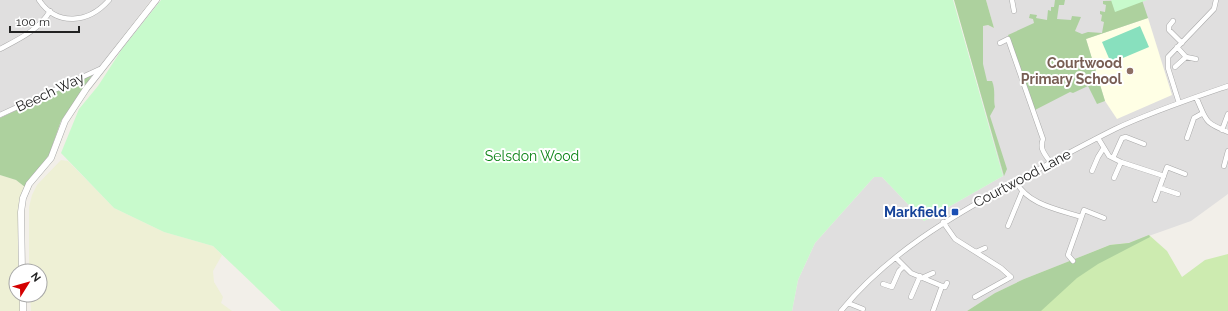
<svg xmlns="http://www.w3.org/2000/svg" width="1228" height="311" font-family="Raleway,sans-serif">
	<rect width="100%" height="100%" fill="#f2efe9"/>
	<!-- residential -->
	<path fill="#e0dfdf" d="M0,0h151l-52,67 -99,47z
		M986,0h242v194l-37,27 -62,22 -19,2 -86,34 -29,14 -28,18h-175l6,-31 17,-37 59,-66h8l42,44 79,-45 -41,-149 26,-2 6,3z"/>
	<!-- education -->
	<path fill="#ffffe5" d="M1148,18l24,77 -55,24 -12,-18 -19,-62z"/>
	<!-- farmland -->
	<path fill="#eef0d5" d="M61,160l7,1 46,47 50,24 49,14 9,9 -9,16 1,11 9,15 -2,6 11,8h-201l-1,-16h10v-24h-11v-64l3,-12 5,-10z
		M0,175l16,5 9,7 -6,84h-3v24h4v16h-20z"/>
	<!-- grass -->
	<path fill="#cdebb0" d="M1149,235l18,16 15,26 23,-17 23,-6v57h-204l51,-51 35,-15 19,-2z"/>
	<!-- forest -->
	<path fill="#add19e" d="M954,0h32l8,28 -6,-3 -5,1v38l4,17h5c4,10 1,17 3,26l-5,9 17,53 -3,7z
		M1055,0h10l-1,5h-5l-2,14 14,1 1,-4 9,1 -6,14 7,3 6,-2 14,1 2,-11 -3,-1 1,-6 -2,-1v-3l5,1 1,-7 -3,-1v-3l39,-1 6,18 -62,21 19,62 -8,3 -9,-18 -15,7 -3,-1 -35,18 -27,-75 26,-12 -1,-4 -4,-1 1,-4 7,1 -1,3 11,2 1,-10 3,1v-4h3z
		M93,74l-32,47 -12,34 -24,32 -9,-7 -16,-5v-57z
		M1149,235l1,2 -52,27 -21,14 -36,33h-74l28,-18 29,-14 86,-34 19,-2z"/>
	<!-- park -->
	<path fill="#c8facc" d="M161,0h792l50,176 -79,45 -42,-44h-8l-59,66 -17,37 -6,31h-511l-68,-65 -49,-14 -50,-24 -53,-55 18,-44 19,-23 24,-37z
		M1111,0h36l-32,12z"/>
	<!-- pitch -->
	<path fill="#88e0be" d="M1140,26l9,21 -38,16 -9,-21z"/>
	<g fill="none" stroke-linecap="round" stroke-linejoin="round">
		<defs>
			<path id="minor" d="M39,0c18,27 50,23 70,0
				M1012,0l2,11
				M1173,21l-4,5v4l13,13
				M1000,43l8,-4 35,100c-4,10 2,15 7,23
				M1177,47l9,10 10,2
				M0,49c19,-10 39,-19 50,-38
				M1175,67l11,-10
				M1196,97c11,24 7,25 32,35
				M1179,103l-11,-35v-11l46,-48 2,-9
				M0,115l100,-46
				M1222,130l6,-16
				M1098,138l11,18 12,6 43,14
				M1187,138l7,-20 9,-5
				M1113,158l9,-20 4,-1 18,7
				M1224,166l4,-15
				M1092,171l6,-14 5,-8
				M1114,178l7,-16
				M1016,182c13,23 41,27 65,35
				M1160,188l18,6
				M1155,200l12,-33 18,7
				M943,222l12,17 46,29 10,9 -36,20
				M1008,226l14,-34
				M976,252l9,-4
				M896,258l15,15 31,13 -9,25
				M1073,261l-5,-6 16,-45 20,8
				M924,277l9,-4
				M883,284l9,3 7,-16 4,-4
				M942,286l3,1 2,-4
				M911,297l9,-21
				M848,303l15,6
				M841,311c46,-57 111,-95 174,-129 33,-18 66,-36 100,-53 36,-17 75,-30 113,-43"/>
			<path id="tertiary" d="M22,271l-1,-59 2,-14 6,-14 22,-26 14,-37 21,-32 70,-89
				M23,295v16"/>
		</defs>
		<!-- minor casing -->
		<use href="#minor" stroke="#a9a9a9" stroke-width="5.5"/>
		<!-- tertiary casing -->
		<use href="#tertiary" stroke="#a9a9a9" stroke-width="7"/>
		<!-- minor -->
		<use href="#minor" stroke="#fff" stroke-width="4.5"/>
		<!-- tertiary -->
		<use href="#tertiary" stroke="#fff" stroke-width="6"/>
	</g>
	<!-- markers -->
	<circle fill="#8d6e63" stroke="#fff" stroke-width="1.5" cx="1130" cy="71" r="4"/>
	<rect fill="#1a4fb4" stroke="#fff" stroke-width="1.5" x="951" y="208" width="8" height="8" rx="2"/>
	<g text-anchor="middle" stroke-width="4" stroke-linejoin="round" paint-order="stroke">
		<!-- education labels -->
		<g font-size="14" font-weight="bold" fill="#785e54" stroke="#fff" text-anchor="end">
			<text x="1122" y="68">Courtwood<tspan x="1122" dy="16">Primary School</tspan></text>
		</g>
		<!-- street labels -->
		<g font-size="14" fill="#222" stroke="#fff">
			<text transform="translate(50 92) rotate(-25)" y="5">Beech Way</text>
			<text transform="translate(1022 178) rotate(-28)" y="5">Courtwood Lane</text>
		</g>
		<!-- park labels -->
		<g font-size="14" fill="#0c8416" stroke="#fff">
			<text x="532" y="161">Selsdon Wood</text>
		</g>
		<!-- transit labels -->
		<g font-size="14" font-weight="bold" fill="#164399" stroke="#fff" text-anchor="end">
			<text x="947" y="217">Markfield</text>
		</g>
	</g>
	<!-- north arrow -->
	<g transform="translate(28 283) rotate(53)"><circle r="19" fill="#ffffff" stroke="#a7a7a7"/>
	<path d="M0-3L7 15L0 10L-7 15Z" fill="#d40000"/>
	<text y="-6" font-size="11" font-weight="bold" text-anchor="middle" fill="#222222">N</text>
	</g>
	<!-- scale -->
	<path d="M10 26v6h69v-6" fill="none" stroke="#222222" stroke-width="2"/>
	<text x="16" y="26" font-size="12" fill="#222222" stroke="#ffffff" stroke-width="3" paint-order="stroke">100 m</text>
</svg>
